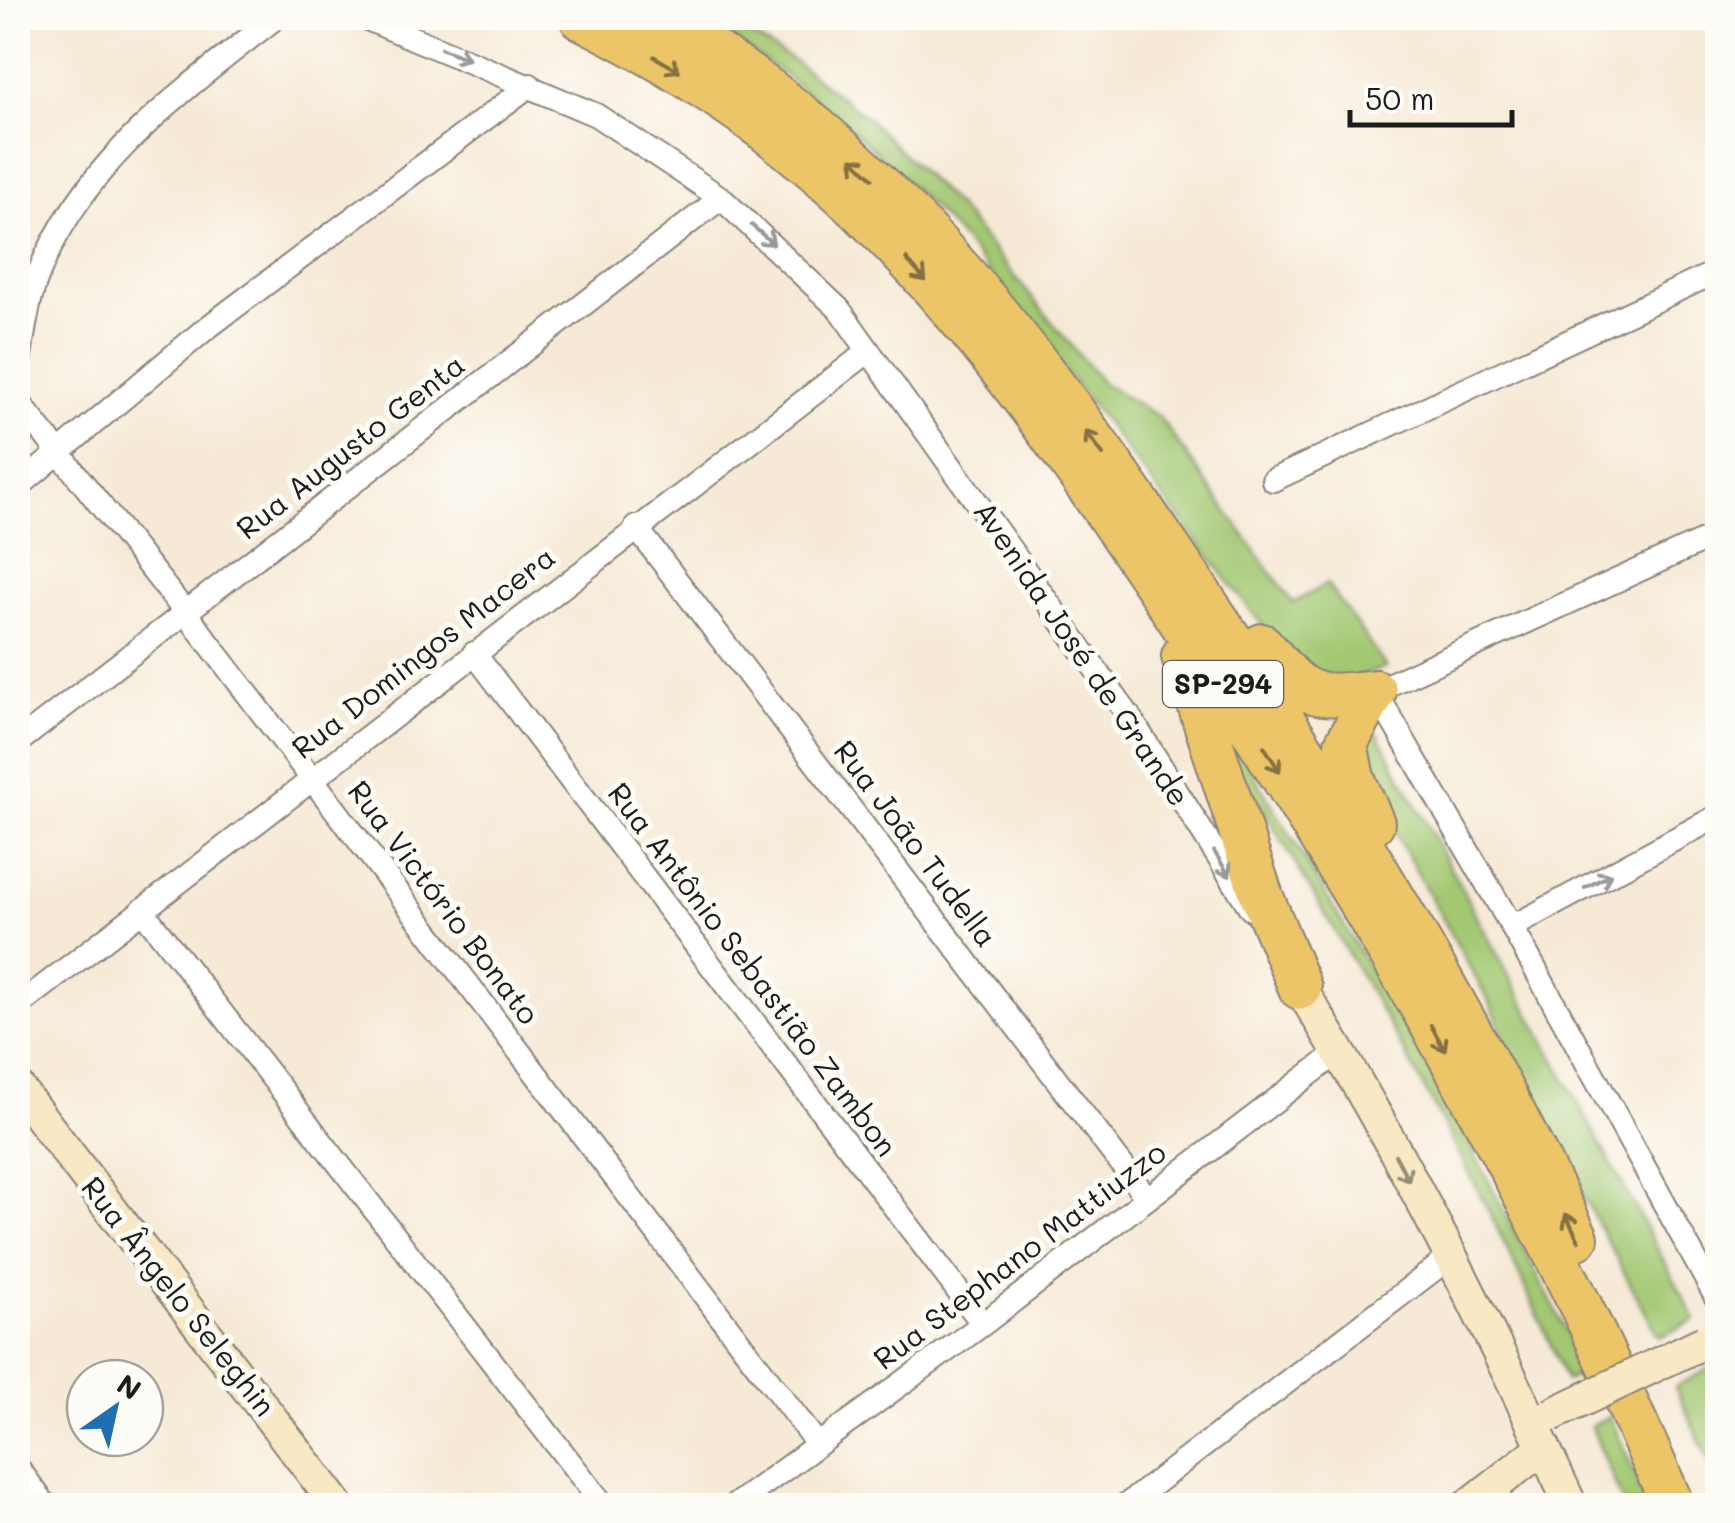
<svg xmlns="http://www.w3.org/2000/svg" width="1735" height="1523" font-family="Mali,sans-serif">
	<rect width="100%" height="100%" fill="#fdfcf7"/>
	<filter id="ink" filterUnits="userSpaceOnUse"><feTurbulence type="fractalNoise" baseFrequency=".01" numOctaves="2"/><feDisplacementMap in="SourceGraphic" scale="20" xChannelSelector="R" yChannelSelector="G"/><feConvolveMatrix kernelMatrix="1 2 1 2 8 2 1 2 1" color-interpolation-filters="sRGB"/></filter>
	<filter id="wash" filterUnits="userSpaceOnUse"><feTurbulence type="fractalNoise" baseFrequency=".0048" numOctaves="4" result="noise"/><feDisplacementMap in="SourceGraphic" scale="40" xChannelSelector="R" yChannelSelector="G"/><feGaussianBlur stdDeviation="2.25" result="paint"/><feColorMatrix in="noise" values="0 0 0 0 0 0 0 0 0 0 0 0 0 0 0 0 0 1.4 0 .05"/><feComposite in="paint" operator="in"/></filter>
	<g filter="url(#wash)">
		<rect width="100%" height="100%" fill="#f6e9d5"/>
		<!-- green -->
		<path fill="#a3c872" stroke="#607247" stroke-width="2.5" d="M737,27l57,34 73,57 91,90 144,175 57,34 134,186 34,-19 59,83 -48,18 -47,-23 -323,-416c-72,-79 -147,-151 -238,-208z
			M1220,717l219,368 148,286 -21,10c-82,-201 -196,-391 -307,-579l-23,-28z
			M1369,718l327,602 -37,17 -136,-252 -31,-78 -131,-235z
			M1717,1364v114l-42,-91z
			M1610,1416l38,89h-24l-33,-79z"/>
	</g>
	<g filter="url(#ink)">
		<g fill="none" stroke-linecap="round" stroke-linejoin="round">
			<defs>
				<path id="street" d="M365,18l231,97 125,83 118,111 292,410 120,190
					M18,367c5,-27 8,-58 17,-84 43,-118 146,-191 240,-265
					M18,401l168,212 632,832
					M1273,480l445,-209
					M18,487l185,-156 327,-246
					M636,527l511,671
					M1718,534l-343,157 137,236 206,374
					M474,653l509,671
					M18,742l703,-544
					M142,910l462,596
					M1512,927l206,-111
					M18,1006l851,-655
					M18,1468l28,38
					M734,1506l249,-182 357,-273
					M1125,1506l324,-248"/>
				<path id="secondary" d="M1300,988c103,164 190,342 271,518
					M18,1088l320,418
					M1468,1506l76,-59"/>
				<path id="highway" d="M581,18c101,50 196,113 278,192 123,119 223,266 319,408 189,280 361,577 495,888
					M657,18c238,128 401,364 548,583 138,204 265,415 372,637
					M1262,645c45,52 43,54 113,46
					M1183,656l79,241 38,91
					M1373,823l-20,-45 -7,-34 29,-53"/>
			</defs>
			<!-- street casing -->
			<use href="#street" stroke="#898278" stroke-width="26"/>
			<!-- secondary casing -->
			<use href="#secondary" stroke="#898278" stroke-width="36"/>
			<!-- highway casing -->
			<use href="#highway" stroke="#898278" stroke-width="46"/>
			<!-- street -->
			<use href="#street" stroke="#fff" stroke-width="22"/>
			<!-- secondary -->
			<use href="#secondary" stroke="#f8e8c3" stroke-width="32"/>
			<!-- highway -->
			<use href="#highway" stroke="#edc569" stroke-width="42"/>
			<defs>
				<path id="secondary-bridge" d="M1551,1415l153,-73"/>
			</defs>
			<!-- secondary-bridge casing -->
			<use href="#secondary-bridge" stroke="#898278" stroke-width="36" stroke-linecap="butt"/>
			<!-- secondary-bridge -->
			<use href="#secondary-bridge" stroke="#f8e8c3" stroke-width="32"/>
		</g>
		<!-- one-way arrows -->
		<defs><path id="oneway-shaft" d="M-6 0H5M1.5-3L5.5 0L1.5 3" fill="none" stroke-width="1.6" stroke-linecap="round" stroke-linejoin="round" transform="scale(2.5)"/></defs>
		<g stroke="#999">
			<use href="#oneway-shaft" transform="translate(455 54) rotate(22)"/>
			<use href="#oneway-shaft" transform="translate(763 235) rotate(41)"/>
			<use href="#oneway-shaft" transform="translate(1222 864) rotate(58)"/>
			<use href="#oneway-shaft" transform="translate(1598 881) rotate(-28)"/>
		</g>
		<g stroke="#847042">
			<use href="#oneway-shaft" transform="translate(667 64) rotate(30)"/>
			<use href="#oneway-shaft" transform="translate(862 168) rotate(-136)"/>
			<use href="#oneway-shaft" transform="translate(916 270) rotate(49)"/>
			<use href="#oneway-shaft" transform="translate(1094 443) rotate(-127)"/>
			<use href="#oneway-shaft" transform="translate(1272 759) rotate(58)"/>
			<use href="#oneway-shaft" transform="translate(1438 1038) rotate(61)"/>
			<use href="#oneway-shaft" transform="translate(1572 1227) rotate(-116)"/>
		</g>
		<use stroke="#958c78" href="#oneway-shaft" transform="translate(1402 1168) rotate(62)"/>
	</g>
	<g text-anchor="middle" stroke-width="10" stroke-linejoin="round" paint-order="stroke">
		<!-- shield labels -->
		<rect fill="#fdfcf7" stroke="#605f5e" stroke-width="2.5" x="1163" y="661" width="120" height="46" rx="8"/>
		<g font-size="28" font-weight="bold" fill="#1c1c1c">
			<text x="1223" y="694">SP-294</text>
		</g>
		<!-- street labels -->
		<g font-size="30" fill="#1c1c1c" stroke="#fdfcf7">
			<text transform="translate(351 447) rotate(-38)" y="10">Rua Augusto Genta</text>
			<text transform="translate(424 653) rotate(-38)" y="10">Rua Domingos Macera</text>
			<text transform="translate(1081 654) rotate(56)" y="10">Avenida José de Grande</text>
			<text transform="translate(915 844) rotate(53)" y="10">Rua João Tudella</text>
			<text transform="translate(443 903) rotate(53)" y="10">Rua Victório Bonato</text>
			<text transform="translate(752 970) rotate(53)" y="10">Rua Antônio Sebastião Zambon</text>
			<text transform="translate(1020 1256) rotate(-37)" y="10">Rua Stephano Mattiuzzo</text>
			<text transform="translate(178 1297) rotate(52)" y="10">Rua Ângelo Seleghin</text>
		</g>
	</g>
	<!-- margin -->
	<rect width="1735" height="1523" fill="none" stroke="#fdfcf7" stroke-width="60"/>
	<!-- north arrow -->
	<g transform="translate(115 1408) rotate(34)"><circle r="48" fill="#fdfcf7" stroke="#a3a29f" stroke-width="2.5"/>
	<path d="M0-8L18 38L0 25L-18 38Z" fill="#1f6fb2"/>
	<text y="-15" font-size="28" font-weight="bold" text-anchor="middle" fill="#1c1c1c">N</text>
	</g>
	<!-- scale -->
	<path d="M1350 110v15h162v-15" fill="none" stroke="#1c1c1c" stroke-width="5"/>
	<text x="1365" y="110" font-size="30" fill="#1c1c1c" stroke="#fdfcf7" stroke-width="8" paint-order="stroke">50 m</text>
</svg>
